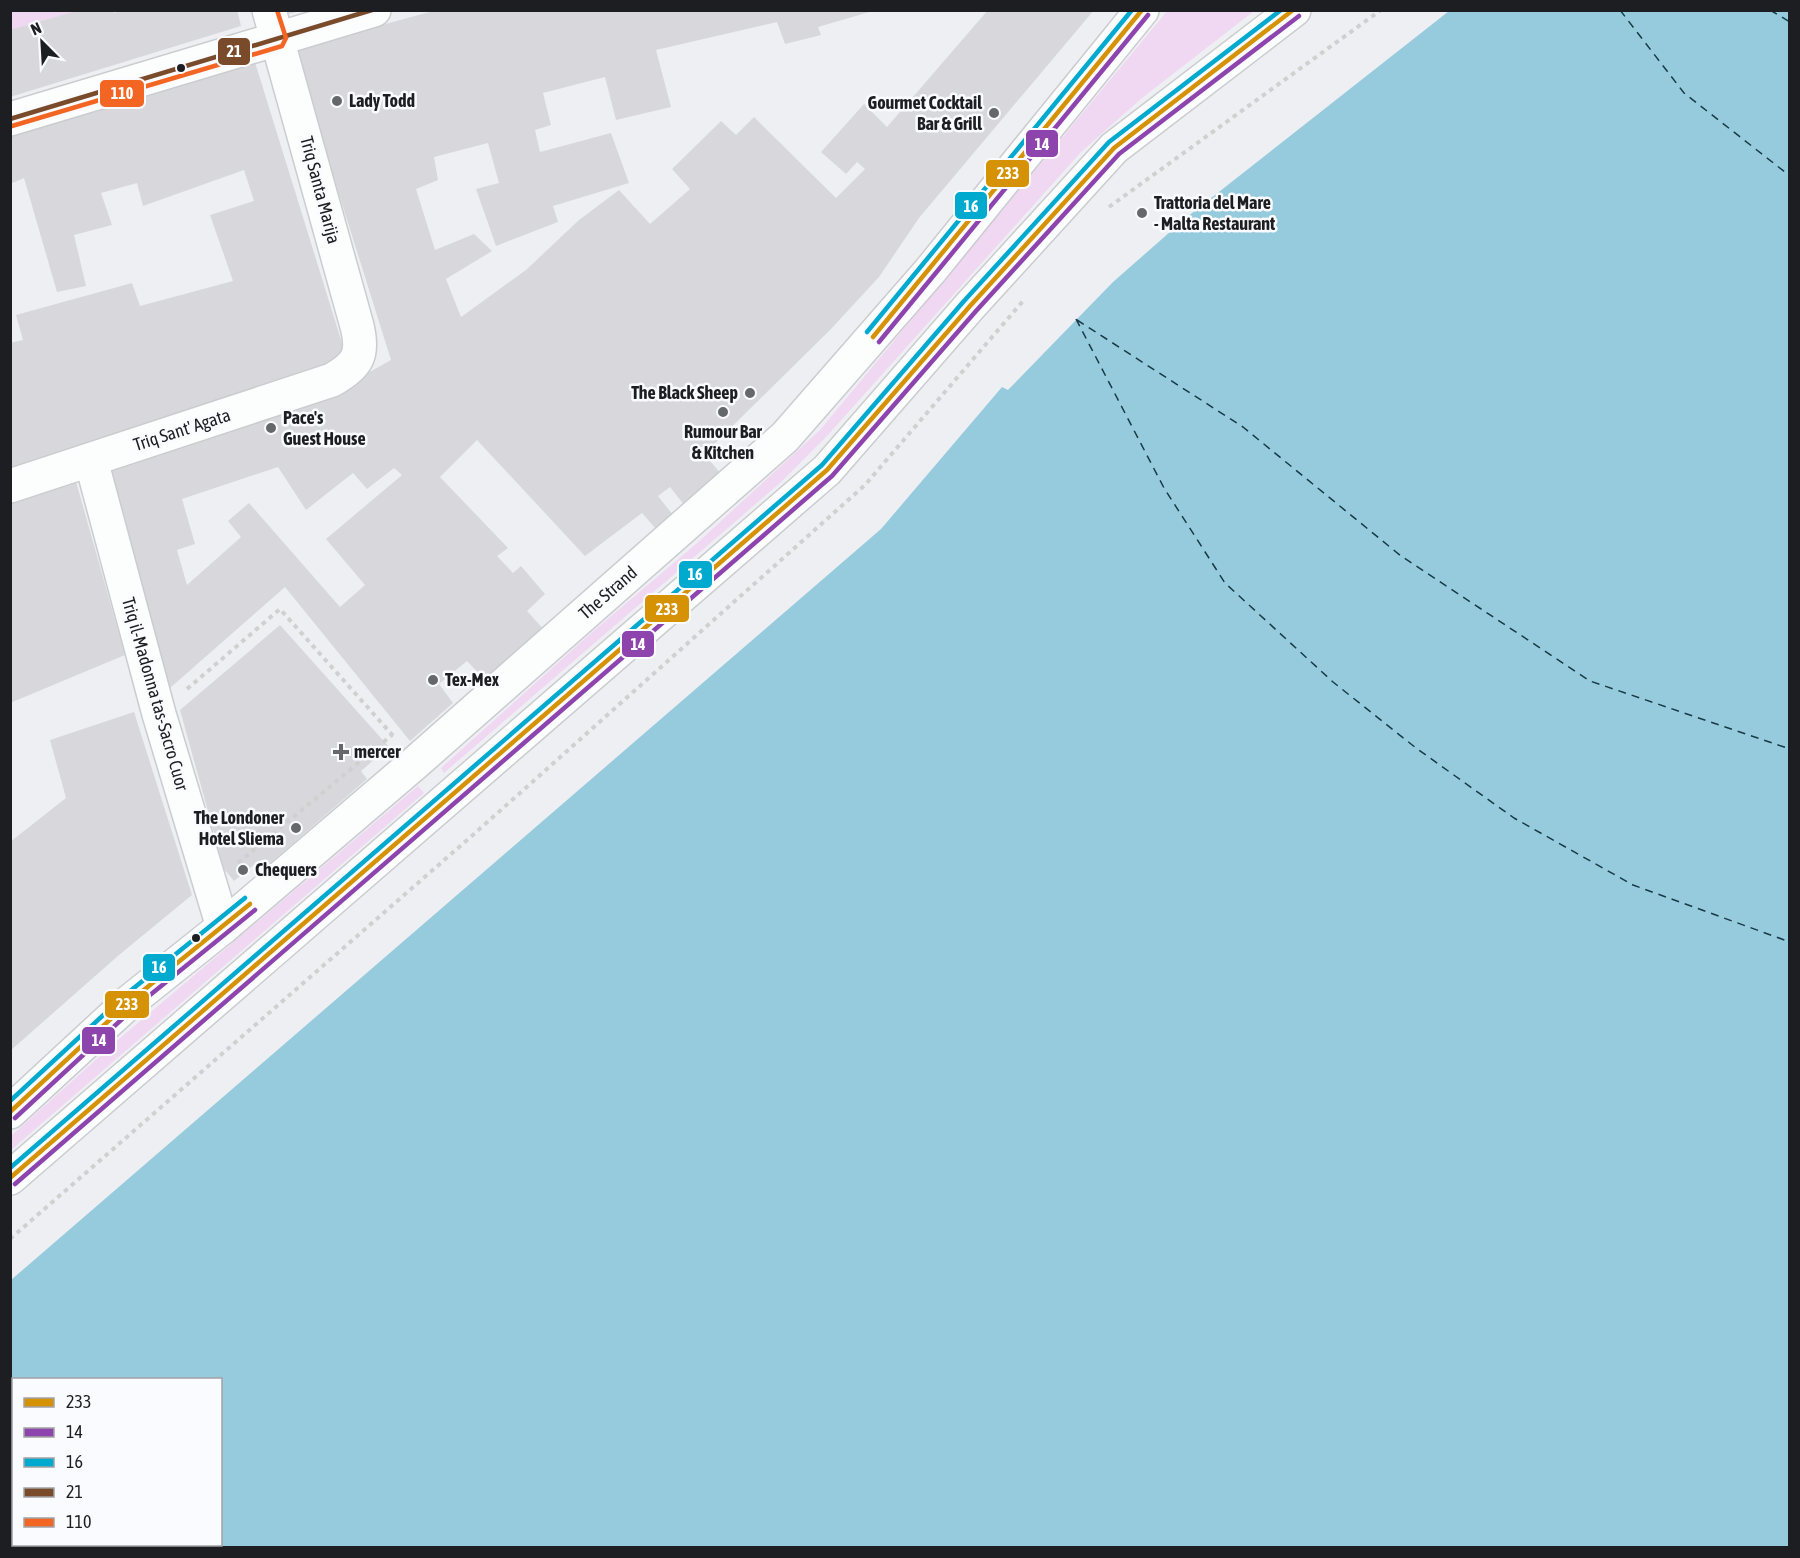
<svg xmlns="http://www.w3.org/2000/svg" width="1800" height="1558" font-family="'Asap Condensed',sans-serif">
	<rect width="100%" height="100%" fill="#eeeff3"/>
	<!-- green -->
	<path fill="#f0d7f2" d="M1168,10l86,1 -112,87 -61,54 -254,284 -47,47 -336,290 -3,-5 149,-134 106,-90 124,-114z
		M11,11h69l-69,19z
		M418,786l6,7 -413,357v-14l108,-97z"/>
	<!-- water -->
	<path fill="#96cbde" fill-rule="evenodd" d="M1449,11h340v1536h-1778v-267l870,-751 121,-142 6,3 105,-108 74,-65zM14,1380h206v164h-206z"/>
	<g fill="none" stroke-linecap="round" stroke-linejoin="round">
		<!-- ferry -->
		<path stroke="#173a45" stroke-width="1.5" stroke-dasharray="8 6" stroke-linecap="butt" d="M1620,10l64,83 106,83
			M1770,10l20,12
			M1076,319l88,169 61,95 108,99 83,66 98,70 119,67 157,57
			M1077,320l166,107 158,129 189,125 200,68"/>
	</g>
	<!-- building -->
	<path fill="#d8d8dc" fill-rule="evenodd" d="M80,10h33l1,3 9,-3h114l4,16 -231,71v-67z
		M283,10h17v1l-16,4z
		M437,10l436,1 -55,16 3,8 -36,9 -8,-22 -121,28 15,57 -55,13 -11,-43 -62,16 8,32 -16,5 5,22 71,-19 18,50 -76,23 5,16 -62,24 -20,-57 23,-6 -11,-40 -54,14 4,23 -22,9 19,61 39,-16 18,17 -46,28 15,38 65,-47 53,-50 40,-30 31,34 40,-35 -18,-20 49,-48 15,14 18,-18 82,81 29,-29 -8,-7 -11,12 -25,-22 43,-48 23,23 101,-117h106l-175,208 -40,59 -49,53 -126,124 18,21 -37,31 -15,-19 -12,9 15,19 -17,14 -14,-16 -57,43 -108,-116 -37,37 68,71 -11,8 16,17 8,-7 24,28 -18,17 18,20 -58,51 -20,-21 -28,23 14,19 -43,38 -125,-154 -115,101 -25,-67 -44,-153 227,-73 63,-35 -63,-201 -31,-111zM278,467l28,43 47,-37 14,16 27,-21 8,7 -76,64 39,46 -25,22 -91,-104 -21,18 13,16 -54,48 -10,-35 18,-6 -13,-45z
		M254,59l92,297 -81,32 -255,82v-127l13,-3 -7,-25 116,-32 8,23 93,-25 -23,-66 44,-14 -10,-31 -101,36 -6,-23 -36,10 11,32 -38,10 12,51 -29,6 -33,-114 -14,6v-50z
		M75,478l50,177 -115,48v-205z
		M280,625l109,122 -28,24 6,8 -91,79 -15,13 -6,-7 -21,17 -10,-12 -44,-159z
		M134,712l58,183 -73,60 -109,96v-209l56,-44 -16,-58z"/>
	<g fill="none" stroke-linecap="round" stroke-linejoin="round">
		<defs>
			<path id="street" d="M91,460l68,254 64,213
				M10,486l322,-106c26,-15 32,-25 25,-54l-88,-316"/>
			<path id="secondary" d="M10,119l364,-109
				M10,1112l119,-110 94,-75 192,-164 370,-326 145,-166 212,-261
				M10,1178l817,-708 143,-164 144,-158 180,-138"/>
		</defs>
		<!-- street casing -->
		<use href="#street" stroke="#cbcccf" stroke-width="36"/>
		<!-- secondary casing -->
		<use href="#secondary" stroke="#cbcccf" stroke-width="36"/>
		<!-- path -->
		<path stroke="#d0d0d0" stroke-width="4" stroke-dasharray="4.5 4.5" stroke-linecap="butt" d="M1109,207l272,-197
			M187,689l93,-80 115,129
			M238,863l154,-128
			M10,1239l464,-405 391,-349 158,-184"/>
		<!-- street -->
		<use href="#street" stroke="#fcfdfd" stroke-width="33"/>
		<!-- secondary -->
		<use href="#secondary" stroke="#fcfdfd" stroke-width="33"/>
		<defs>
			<path id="bus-1" d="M873,337l269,-327
				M10,1112l119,-110 121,-98
				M10,1178l817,-708 143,-164 144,-158 179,-138"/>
			<path id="bus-2" d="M879,342l269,-327
				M15,1118l119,-110 121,-98
				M15,1184l817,-708 144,-165 143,-157 180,-138"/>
			<path id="bus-3" d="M867,332l265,-322
				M10,1101l114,-105 121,-98
				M10,1168l812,-703 142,-164 145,-159 172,-132"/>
			<path id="bus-4" d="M10,119l362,-109"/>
			<path id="bus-5" d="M12,126l270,-80 4,-8 -9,-28"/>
		</defs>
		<!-- bus-1 casing -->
		<use href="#bus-1" stroke="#fafbfe" stroke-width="9"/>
		<!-- bus-2 casing -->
		<use href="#bus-2" stroke="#fafbfe" stroke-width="9"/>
		<!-- bus-3 casing -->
		<use href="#bus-3" stroke="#fafbfe" stroke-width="9"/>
		<!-- bus-4 casing -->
		<use href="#bus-4" stroke="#fafbfe" stroke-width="9"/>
		<!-- bus-5 casing -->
		<use href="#bus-5" stroke="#fafbfe" stroke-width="9"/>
		<!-- bus-1 -->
		<use href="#bus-1" stroke="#d69205" stroke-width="4.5"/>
		<!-- bus-2 -->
		<use href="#bus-2" stroke="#8e44ad" stroke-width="4.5"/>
		<!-- bus-3 -->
		<use href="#bus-3" stroke="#00a9ce" stroke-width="4.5"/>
		<!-- bus-4 -->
		<use href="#bus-4" stroke="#7a4b2a" stroke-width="4.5"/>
		<!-- bus-5 -->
		<use href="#bus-5" stroke="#f26522" stroke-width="4.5"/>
	</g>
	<!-- markers -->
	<g fill="#1d1e21" stroke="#fafbfe" stroke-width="2">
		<circle cx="181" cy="68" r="5"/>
		<circle cx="196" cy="938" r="5"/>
	</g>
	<g fill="#66676a" stroke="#fafbfe" stroke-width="2">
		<circle cx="337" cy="101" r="6"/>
		<circle cx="994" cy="113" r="6"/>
		<circle cx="1142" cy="213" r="6"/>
		<circle cx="750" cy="393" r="6"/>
		<circle cx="723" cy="412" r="6"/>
		<circle cx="271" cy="428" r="6"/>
		<circle cx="433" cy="680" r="6"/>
		<path d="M338 743h6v6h6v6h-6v6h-6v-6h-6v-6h6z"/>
		<circle cx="296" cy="828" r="6"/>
		<circle cx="243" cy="870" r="6"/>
	</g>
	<g text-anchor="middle" stroke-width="5" stroke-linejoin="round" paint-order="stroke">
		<!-- poi labels -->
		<g font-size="18" font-weight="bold" fill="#1d1e21" stroke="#fafbfe" text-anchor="start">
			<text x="349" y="107">Lady Todd</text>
			<text x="982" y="109" text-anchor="end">Gourmet Cocktail<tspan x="982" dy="21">Bar &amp; Grill</tspan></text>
			<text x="1154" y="209">Trattoria del Mare<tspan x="1154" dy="21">- Malta Restaurant</tspan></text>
			<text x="738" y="399" text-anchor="end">The Black Sheep</text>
			<text x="283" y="424">Pace's<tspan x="283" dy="21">Guest House</tspan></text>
			<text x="723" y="438" text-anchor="middle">Rumour Bar<tspan x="723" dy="21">&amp; Kitchen</tspan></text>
			<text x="445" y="686">Tex-Mex</text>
			<text x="354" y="758">mercer</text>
			<text x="284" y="824" text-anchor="end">The Londoner<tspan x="284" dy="21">Hotel Sliema</tspan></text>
			<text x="255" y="876">Chequers</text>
		</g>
		<!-- street labels -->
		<g font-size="18" fill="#1d1e21" stroke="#fafbfe">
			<text transform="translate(320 190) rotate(75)" y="6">Triq Santa Marija</text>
			<text transform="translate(182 430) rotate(-18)" y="6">Triq Sant' Agata</text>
			<text transform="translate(608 593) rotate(-41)" y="6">The Strand</text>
			<text transform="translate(155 694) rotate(74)" y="6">Triq il-Madonna tas-Sacro Cuor</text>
		</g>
	</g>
	<g stroke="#fafbfe" stroke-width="2">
		<rect x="217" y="37" width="34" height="29" rx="6" fill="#7a4b2a"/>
		<rect x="99" y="79" width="46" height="29" rx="6" fill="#f26522"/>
		<rect x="1025" y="129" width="34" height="29" rx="6" fill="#8e44ad"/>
		<rect x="985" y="159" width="45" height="29" rx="6" fill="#d69205"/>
		<rect x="954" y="191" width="34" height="29" rx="6" fill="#00a9ce"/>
		<rect x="678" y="560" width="35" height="29" rx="6" fill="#00a9ce"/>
		<rect x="644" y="594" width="46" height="29" rx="6" fill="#d69205"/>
		<rect x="621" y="630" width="34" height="28" rx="6" fill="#8e44ad"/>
		<rect x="142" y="953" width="34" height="29" rx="6" fill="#00a9ce"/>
		<rect x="104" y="990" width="46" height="29" rx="6" fill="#d69205"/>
		<rect x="81" y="1026" width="35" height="29" rx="6" fill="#8e44ad"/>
	</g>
	<g font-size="16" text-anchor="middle" font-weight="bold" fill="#fff">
		<text x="234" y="57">21</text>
		<text x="122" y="99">110</text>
		<text x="1042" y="150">14</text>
		<text x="1008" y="179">233</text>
		<text x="971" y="212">16</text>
		<text x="695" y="580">16</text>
		<text x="667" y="615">233</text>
		<text x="638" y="650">14</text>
		<text x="159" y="973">16</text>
		<text x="127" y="1010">233</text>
		<text x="99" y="1046">14</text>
	</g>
	<!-- border -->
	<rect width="1800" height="1558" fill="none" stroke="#1d1e21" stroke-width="24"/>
	<!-- legend -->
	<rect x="12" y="1378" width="210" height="168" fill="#fafbfe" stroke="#a2a3a6" stroke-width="1.5"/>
	<rect x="24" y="1398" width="30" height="9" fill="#d69205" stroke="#a2a3a6" stroke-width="1.5"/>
	<text x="66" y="1408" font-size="18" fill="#1d1e21">233</text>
	<rect x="24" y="1428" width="30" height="9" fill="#8e44ad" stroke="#a2a3a6" stroke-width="1.5"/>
	<text x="66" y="1438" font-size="18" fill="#1d1e21">14</text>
	<rect x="24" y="1458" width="30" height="9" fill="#00a9ce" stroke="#a2a3a6" stroke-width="1.5"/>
	<text x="66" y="1468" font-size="18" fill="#1d1e21">16</text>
	<rect x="24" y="1488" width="30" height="9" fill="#7a4b2a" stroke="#a2a3a6" stroke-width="1.5"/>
	<text x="66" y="1498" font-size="18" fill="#1d1e21">21</text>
	<rect x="24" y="1518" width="30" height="9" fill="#f26522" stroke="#a2a3a6" stroke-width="1.5"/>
	<text x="66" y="1528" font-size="18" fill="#1d1e21">110</text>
	<!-- north arrow -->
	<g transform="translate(42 42) rotate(336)" stroke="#fafbfe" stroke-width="4.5" paint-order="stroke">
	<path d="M0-4.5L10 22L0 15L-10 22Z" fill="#1d1e21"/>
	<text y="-9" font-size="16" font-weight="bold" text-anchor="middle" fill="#1d1e21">N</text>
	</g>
</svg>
